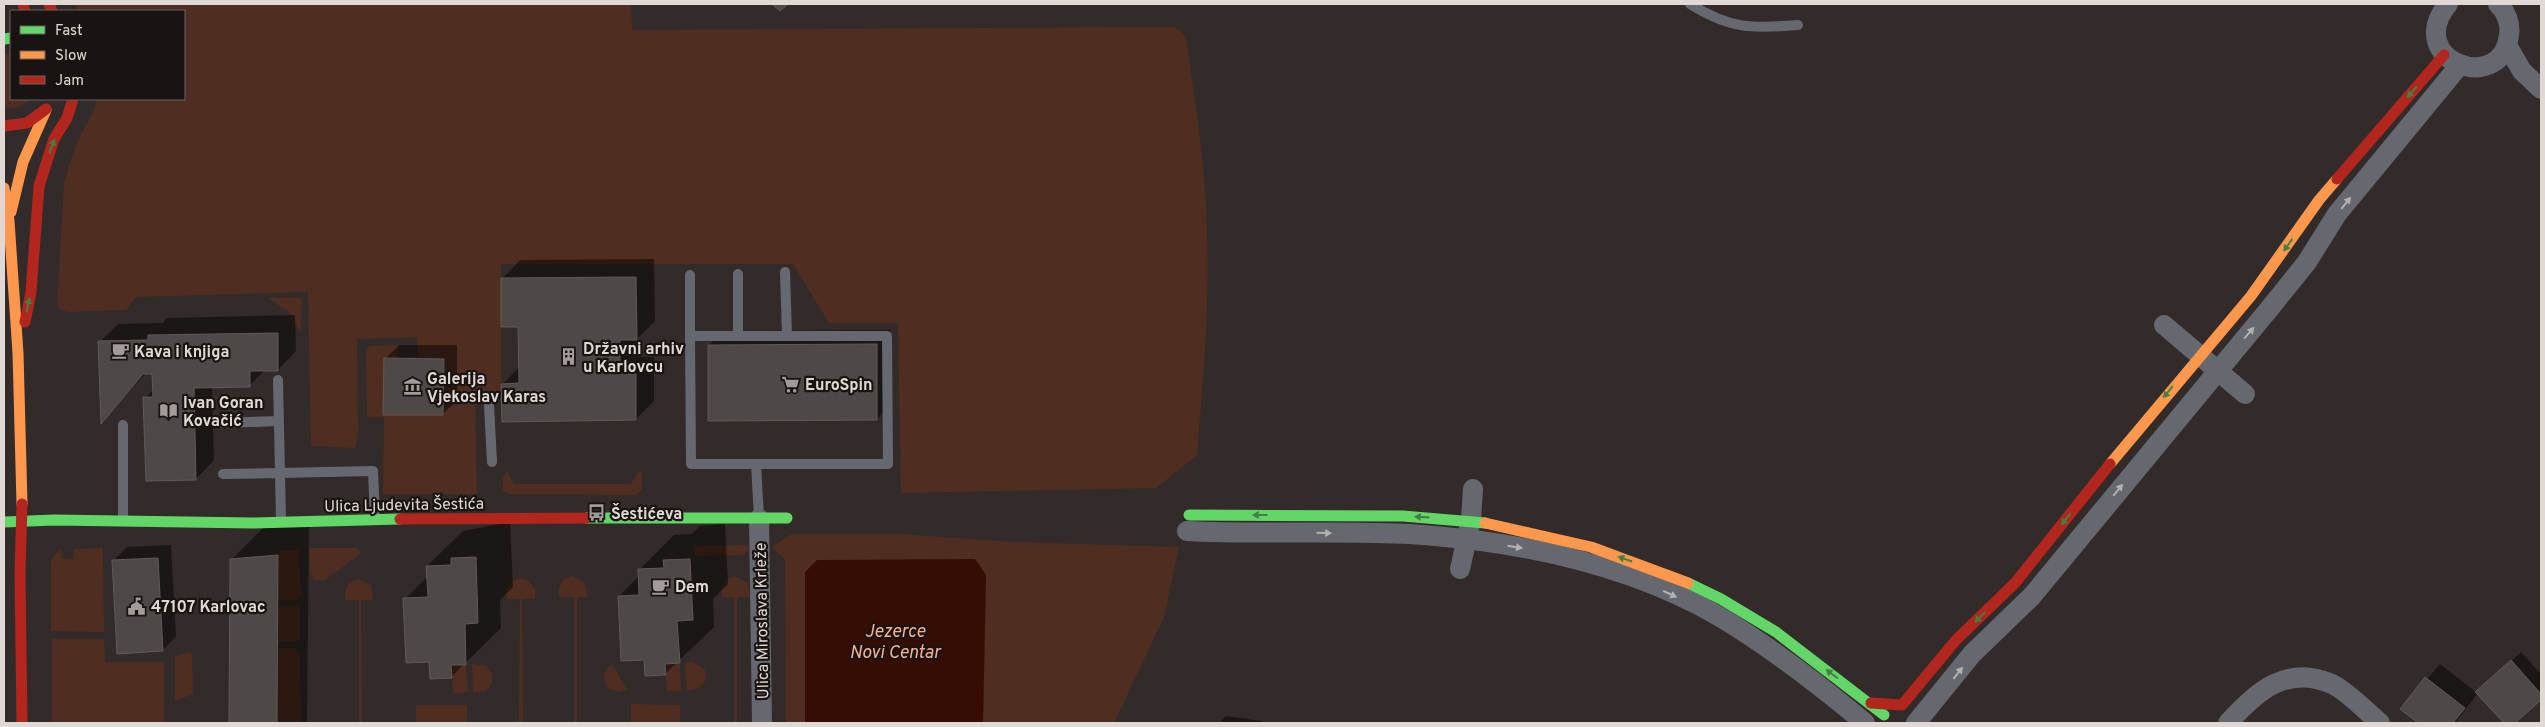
<svg xmlns="http://www.w3.org/2000/svg" width="2545" height="727" font-family="Overpass,sans-serif">
	<rect width="100%" height="100%" fill="#322b29"/>
	<!-- green -->
	<path fill="#4f2e21" d="M75,4h556l1,26 542,-3 9,6 3,6c9,63 19,125 21,189 3,75 -4,152 -10,227l-41,33 -255,5 -3,-170h-69l-36,-59h-292v131h-26l2,99h-94l1,-77h-17l-1,-67 4,-4 28,-1v13l-14,1v56h59l1,-56h-26l-1,-22 -60,2 1,97 -3,12 -44,-2 -3,-154 -172,5 -10,13 -59,2 -10,-5 7,-124 8,-27 9,-22 13,-23 3,-12h87v-88h-105z
		M11,54v45h20c-8,7 -17,11 -27,8v-52z
		M268,298h34l-1,35 -12,-21z
		M507,471l7,13h117l8,-13 3,2v17l-6,5 -125,-1 -8,-3v-13z
		M792,534h108l113,8 166,5 -15,70 -50,106h-131l3,-148 -181,-3v151h-19l-1,-164 -13,-12z
		M746,545l3,3 -1,3 -6,4 -47,1v-10z
		M61,548l1,11h12v-10l29,-1 1,84 -53,-1v-68l1,-5z
		M309,548h48l3,3v3l-35,26h-11l-4,-7z
		M279,550h20l2,46 -4,4h-19z
		M572,576l13,7 3,14h-11v126h-3v-126h-15v-8l4,-9z
		M734,576l14,7 2,14h-13v126h-3v-126h-12l-1,-8 5,-9z
		M520,578l9,3 6,8v10h-13l1,124h-4l1,-124h-13l-1,-9 5,-8z
		M358,579l13,6 2,15h-12l1,123h-3v-123h-14v-9l4,-8z
		M296,605l4,3v30l-4,4h-18v-36z
		M52,639h52l1,23h59v61h-112z
		M277,648h20l3,6 1,66 -3,3h-21z
		M188,652l4,2 1,40 -18,7v-44z
		M693,662l12,8 1,10 -6,8 -13,3 -2,-28z
		M680,663l1,28h-14l-2,-27z
		M472,664l14,2 6,8v9l-6,8 -13,2z
		M612,664l15,25 -8,3 -10,-3c-7,-8 -7,-18 3,-25z
		M466,665l2,27 -15,1 -1,-27z
		M631,704l49,1v18h-49z
		M416,705h51v18h-51z"/>
	<!-- water -->
	<path fill="#360d04" d="M975,559l11,16 -3,148h-178v-151l12,-12z"/>
	<!-- shadow -->
	<path fill="#0007" d="M654,259l1,62 -17,17v19h16v44l-18,18 -133,-35 17,-18v-41l-18,-46 18,-19z
		M295,315l1,36 -18,19h-13l-16,16 -37,1 2,73 -18,19 -51,-81 9,-9 -1,-16h-7l-44,48 -2,-79 18,-18 45,-1 4,-5z
		M890,330l1,75 -14,14 -168,-74 14,-14z
		M399,345h58v55l-14,14 -58,-55z
		M510,522l3,65 -13,13 1,28 -50,49 -21,-16 -25,-62 23,-23 -1,-10 36,-35z
		M309,524l-2,199h-77l2,-164 31,-31z
		M725,524l3,60 -15,15 1,28 -49,47 -19,-16 -27,-62 20,-20v-6l35,-35 18,-1 8,-8z
		M171,545l5,91 -13,14 -50,-89 14,-14z
		M2521,652l20,22v24l-28,25h-8l-27,-30 -23,30h-35l-18,-14 38,-45 37,29z
		M1226,716l36,5v2h-43z"/>
	<!-- building -->
	<path fill="#4e4846" stroke="#605a58" d="M772,4h16l-8,7z
		M636,277l1,63h-17v34h16v46l-134,2 -1,-38 18,-1 -1,-56h-17v-49z
		M278,333v38h-28v16l-56,1 2,92 -50,1 -3,-84h10l-1,-23h-9l-42,50 -3,-83 50,-1v-5z
		M877,344v76l-169,1v-76z
		M384,358l60,1 -1,56h-60z
		M278,555l-1,168h-48l1,-164z
		M476,557l2,66 -13,1 1,41h-15l1,13 -22,1 -1,-17 -23,1 -3,-65 25,-1 -2,-31 25,-1v-7z
		M158,558l5,93 -46,3 -5,-94z
		M690,559l3,61 -16,1 3,42 -15,1 1,11 -21,1 -1,-16 -23,1 -3,-65 21,-1 -1,-26 26,-1 -1,-8z
		M2511,660l30,34v6l-26,23h-11l-29,-31z
		M2425,677l40,31 -12,15h-35l-18,-14z"/>
	<g fill="none" stroke-linecap="round" stroke-linejoin="round">
		<!-- lane -->
		<path stroke="#66686f" stroke-width="10" d="M1690,4c40,25 62,25 108,21
			M785,272l2,64
			M738,274v62
			M690,336h197l1,128h-197z
			M690,336v-61
			M489,405l3,57
			M222,423l57,-2
			M123,425v95
			M756,464l3,54
			M223,474l57,-1 -2,-93
			M281,521l-1,-48 93,-2 2,47"/>
		<!-- street -->
		<path stroke="#66686f" stroke-width="20" d="M2448,4c-46,56 54,93 61,31 2,-11 -3,-24 -11,-31
			M2508,47l14,24 19,18
			M2164,325l81,69
			M759,519l3,204
			M1187,531c74,4 149,-1 223,3 107,7 218,29 312,84 48,29 100,69 143,105
			M1460,569l11,-49 2,-31
			M1916,723l56,-69 60,-58 238,-288 37,-46 30,-48 122,-148
			M2228,723c28,-31 58,-59 104,-39 15,7 35,28 48,39"/>
		<!-- fast -->
		<path stroke="#63d668" stroke-width="11" d="M4,39l7,-1
			M1189,515l214,1 82,7
			M587,518h200
			M4,522l50,-2 199,3 147,-4
			M1688,583l33,16 55,33 108,83"/>
		<!-- slow -->
		<path stroke="#ff974d" stroke-width="11" d="M4,188l5,33 9,132 4,151
			M11,212l12,-50 23,-52
			M2110,464l141,-168 68,-96 18,-21
			M1485,523l106,24 97,36"/>
		<!-- jam -->
		<path stroke="#b3261e" stroke-width="11" d="M23,4l2,7
			M49,4l3,7
			M4,126l23,-3 19,-14
			M2337,179l107,-124
			M25,322l6,-30 8,-106 15,-47 13,-21 6,-19
			M400,519l187,-1
			M1871,703l31,2 54,-65 59,-57 95,-119
			M22,723l-2,-149 2,-70"/>
	</g>
	<!-- one-way arrows -->
	<defs><path id="oneway-solid" d="M-6-.8H1V-3.2L6.5 0L1 3.2V.8H-6Z" transform="scale(1.25)"/></defs>
	<g fill="#427f41">
		<use href="#oneway-solid" transform="translate(2412 92) rotate(131)"/>
		<use href="#oneway-solid" transform="translate(52 146) rotate(-70)"/>
		<use href="#oneway-solid" transform="translate(2288 245) rotate(125)"/>
		<use href="#oneway-solid" transform="translate(28 305) rotate(-79)"/>
		<use href="#oneway-solid" transform="translate(2168 392) rotate(129)"/>
		<use href="#oneway-solid" transform="translate(1260 515) rotate(-180)"/>
		<use href="#oneway-solid" transform="translate(1422 517) rotate(-177)"/>
		<use href="#oneway-solid" transform="translate(2066 519) rotate(128)"/>
		<use href="#oneway-solid" transform="translate(1625 559) rotate(-161)"/>
		<use href="#oneway-solid" transform="translate(1980 617) rotate(136)"/>
		<use href="#oneway-solid" transform="translate(1832 674) rotate(-143)"/>
	</g>
	<g fill="#b5b1b1">
		<use href="#oneway-solid" transform="translate(2346 203) rotate(-51)"/>
		<use href="#oneway-solid" transform="translate(2249 333) rotate(-49)"/>
		<use href="#oneway-solid" transform="translate(2118 490) rotate(-51)"/>
		<use href="#oneway-solid" transform="translate(1324 533) rotate(1)"/>
		<use href="#oneway-solid" transform="translate(1515 547) rotate(9)"/>
		<use href="#oneway-solid" transform="translate(1670 594) rotate(25)"/>
		<use href="#oneway-solid" transform="translate(1958 673) rotate(-52)"/>
	</g>
	<!-- icons -->
	<defs>
		<symbol id="cafe-bare" viewBox="-9 -9 18 18"><path d="M-5.5-4.5H6V0H3Q3 3.5 0 3.5H-2.5Q-5.5 3.5-5.5 0ZM3-3.2v2h1.7v-2ZM-6 4.5H4V6H-6Z" fill="#a39b99" stroke="#191412" stroke-width="2.5" paint-order="stroke"/></symbol>
		<symbol id="building-bare" viewBox="-9 -9 18 18"><path d="M-4-6H4V6H1V3H-1V6H-4ZM-2.5-4.3h1.7v1.8h-1.7ZM.8-4.3h1.7v1.8H.8ZM-2.5-1h1.7V.8h-1.7ZM.8-1h1.7V.8H.8Z" fill="#a39b99" stroke="#191412" stroke-width="2.5" paint-order="stroke"/></symbol>
		<symbol id="supermarket-bare" viewBox="-9 -9 18 18"><path d="M-6-5.5h2.5l.6 2H6L4.5 2H-2.5L-4.4-4H-6ZM-1.5 3.2a1.3 1.3 0 1 0 .1 0ZM3 3.2a1.3 1.3 0 1 0 .1 0Z" fill="#a39b99" stroke="#191412" stroke-width="2.5" paint-order="stroke"/></symbol>
		<symbol id="museum-bare" viewBox="-9 -9 18 18"><path d="M0-6L6-3V-2H-6V-3ZM-5-1h2V3h-2ZM-1-1h2V3h-2ZM3-1h2V3H3ZM-6 4H6V6H-6Z" fill="#a39b99" stroke="#191412" stroke-width="2.5" paint-order="stroke"/></symbol>
		<symbol id="library-bare" viewBox="-9 -9 18 18"><path d="M-6-4Q-3-5.5-.7-3.5V5Q-3 3-6 4ZM6-4Q3-5.5 .7-3.5V5Q3 3 6 4Z" fill="#a39b99" stroke="#191412" stroke-width="2.5" paint-order="stroke"/></symbol>
		<symbol id="bus-bare" viewBox="-9 -9 18 18"><path d="M-5-6H5V4H4V6H2V4H-2V6H-4V4H-5ZM-3.5-4V0h7V-4ZM-3.5 1.2v1.5H-2V1.2ZM2 1.2v1.5H3.5V1.2Z" fill="#a39b99" stroke="#191412" stroke-width="2.5" paint-order="stroke"/></symbol>
		<symbol id="civic-bare" viewBox="-9 -9 18 18"><path d="M-.6-6.5H3V-4.5H.6V-3L4-1V1h2V6H-6V1h2V-1L-.6-3ZM-1.2 2.5V6h2.4V2.5Z" fill="#a39b99" stroke="#191412" stroke-width="2.5" paint-order="stroke"/></symbol>
	</defs>
	<g fill-rule="evenodd">
		<use href="#cafe-bare" x="108" y="338" width="25" height="25"/>
		<use href="#building-bare" x="556" y="344" width="25" height="25"/>
		<use href="#supermarket-bare" x="778" y="372" width="25" height="25"/>
		<use href="#museum-bare" x="400" y="374" width="25" height="25"/>
		<use href="#library-bare" x="156" y="398" width="25" height="25"/>
		<use href="#bus-bare" x="584" y="500" width="25" height="25"/>
		<use href="#cafe-bare" x="648" y="574" width="25" height="25"/>
		<use href="#civic-bare" x="124" y="594" width="25" height="25"/>
	</g>
	<g text-anchor="middle" stroke-width="4.5" stroke-linejoin="round" paint-order="stroke">
		<!-- poi labels -->
		<g font-size="16" font-weight="bold" fill="#e0d8d5" stroke="#191412" text-anchor="start">
			<text x="583" y="354">Državni arhiv<tspan x="583" dy="18">u Karlovcu</tspan></text>
			<text x="134" y="357">Kava i knjiga</text>
			<text x="427" y="384">Galerija<tspan x="427" dy="18">Vjekoslav Karas</tspan></text>
			<text x="805" y="390">EuroSpin</text>
			<text x="183" y="408">Ivan Goran<tspan x="183" dy="18">Kovačić</tspan></text>
			<text x="611" y="519">Šestićeva</text>
			<text x="675" y="592">Dem</text>
			<text x="151" y="612">47107 Karlovac</text>
		</g>
		<!-- street labels -->
		<g font-size="16" fill="#e0d8d5" stroke="#191412">
			<text transform="translate(404 504) rotate(-1)" y="6">Ulica Ljudevita Šestića</text>
			<text transform="translate(761 621) rotate(-91)" y="6">Ulica Miroslava Krleže</text>
		</g>
		<!-- water labels -->
		<g font-size="18" font-style="italic" fill="#feb193" stroke="#191412">
			<text x="895" y="637">Jezerce<tspan x="895" dy="21">Novi Centar</tspan></text>
		</g>
	</g>
	<!-- border -->
	<rect width="2545" height="727" fill="none" stroke="#e0d8d5" stroke-width="10"/>
	<!-- legend -->
	<rect x="10" y="10" width="175" height="90" fill="#191412" stroke="#696260"/>
	<rect x="20" y="26" width="25" height="8" fill="#63d668" stroke="#696260"/>
	<text x="55" y="35" font-size="15" fill="#e0d8d5">Fast</text>
	<rect x="20" y="51" width="25" height="8" fill="#ff974d" stroke="#696260"/>
	<text x="55" y="60" font-size="15" fill="#e0d8d5">Slow</text>
	<rect x="20" y="76" width="25" height="8" fill="#b3261e" stroke="#696260"/>
	<text x="55" y="85" font-size="15" fill="#e0d8d5">Jam</text>
</svg>
